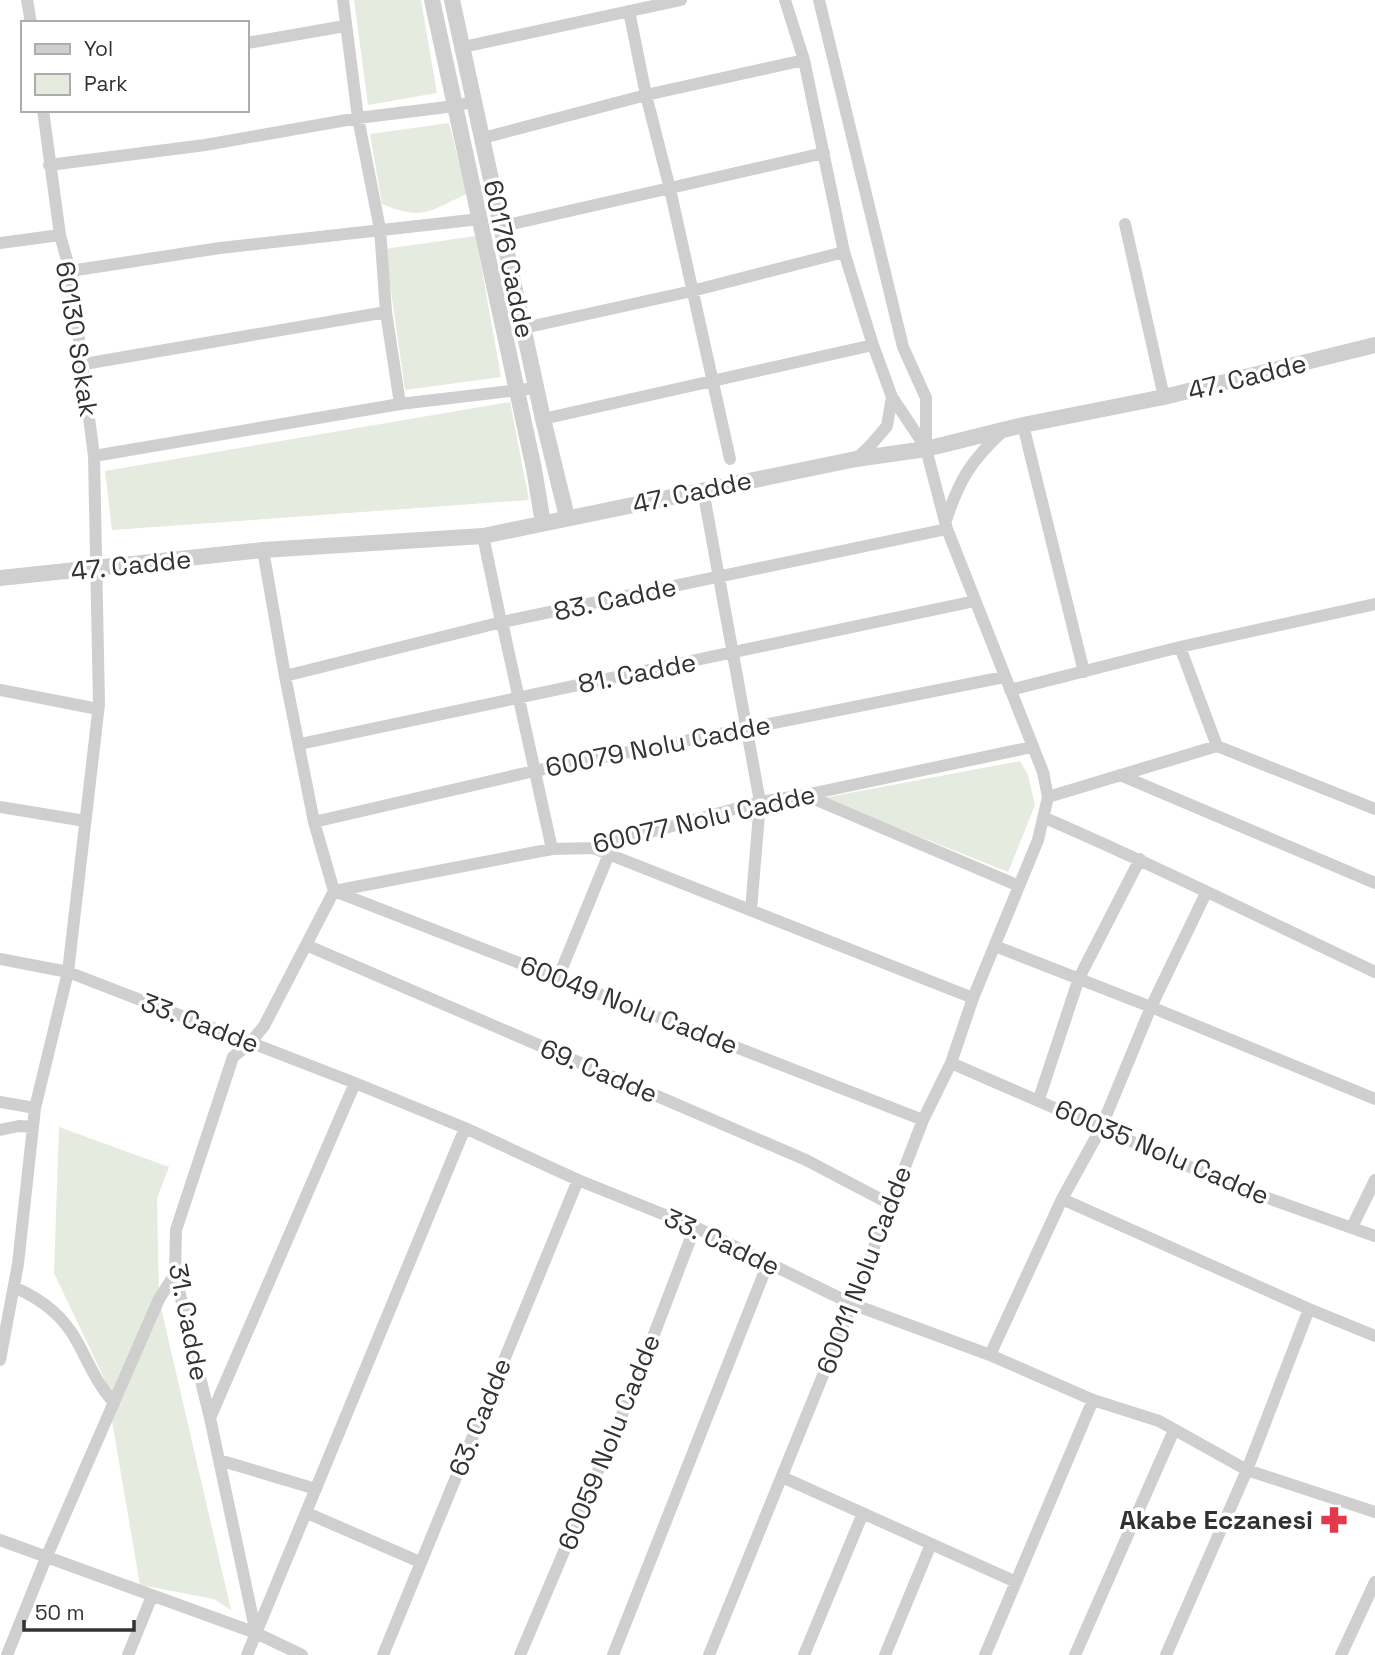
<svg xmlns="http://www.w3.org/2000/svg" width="1375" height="1655" font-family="'Space Grotesk',sans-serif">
	<rect width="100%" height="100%" fill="#fff"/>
	<!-- green -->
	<path fill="#e5ebde" d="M354,0h67l16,93 -69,12z
		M449,123l18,71c-39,17 -43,27 -85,10l-12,-70z
		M476,236l25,141 -96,13 -20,-141z
		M510,402l19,98 -417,30 -7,-59z
		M1020,761l8,14 7,30 -27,67 -185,-74z
		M59,1127l110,40 -12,31 2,101 72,311 -17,-11 -74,-14 -35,-205 -51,-107z"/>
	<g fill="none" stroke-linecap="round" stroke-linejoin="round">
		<!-- minor -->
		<path stroke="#cfcfcf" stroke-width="12" d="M27,0l4,23
			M343,0l15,118 22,111 6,83 14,92
			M785,0l19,60 40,192 29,93 19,52 34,51
			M629,11l17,84 24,94 60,270
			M247,43l98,-17
			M463,47l218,-47
			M483,138l163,-43 158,-35
			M49,165l156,-20 153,-27 97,-12 21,-5
			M1125,224l39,173
			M503,226l321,-73
			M0,243l60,-8
			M70,271l150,-23 260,-29
			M524,328l168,-37 152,-39
			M84,364l302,-52
			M543,419l330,-74
			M1023,425l61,247
			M94,456l306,-52 136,-16
			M856,459l14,-13 17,-20 5,-29
			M703,490l57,312 -9,108
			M945,523c14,-42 25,-62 58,-92
			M483,536l18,86
			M263,550l22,126 29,146 20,69 -70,135 -14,17 -17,14 -57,173 -1,44 35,144 46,215 46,22
			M502,622l50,227
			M1180,647l37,99
			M285,676l217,-54 445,-93
			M0,690l98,19
			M1010,690l170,-43 195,-43
			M300,744l675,-143
			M1120,775l255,108
			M805,795l214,91
			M1048,797l169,-51 158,63
			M0,807l85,14
			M1045,818c112,48 220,102 330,154
			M314,822l220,-51 470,-94
			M593,848l380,150
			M334,891l218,-42 40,-1 168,-46 45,-7 227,-48
			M334,891l589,229
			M306,945l500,215 84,44
			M995,946l156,61 224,92
			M0,959l68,13 287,111 110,45 113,52 117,47 157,77 138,51 103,45 66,21 88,49 128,42
			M558,978l51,-124
			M951,1063l283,123 141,50
			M1039,1099l40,-121 61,-119
			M0,1102l35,6
			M0,1130l19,-4 14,1
			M1062,1199l247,110 66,27
			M1352,1227l23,-47
			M14,1287c29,13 50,29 65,58 11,21 19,40 35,58
			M990,1355l72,-156 39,-71 50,-121 55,-114
			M0,1360l18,-96 17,-156 33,-136 31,-268 -5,-248 -24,-185 -10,-36 -17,-125
			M210,1418l145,-335
			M219,1460l97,29
			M782,1477l234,105
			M307,1513l113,49
			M0,1540l256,93
			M7,1655l39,-97 113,-259 16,-25
			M128,1655l24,-59
			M247,1655l218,-527
			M383,1655l195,-475
			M520,1655l115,-271 60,-157
			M613,1655l155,-392
			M709,1655l143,-351 71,-184 28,-57 22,-65 65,-158 10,-43 -5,-25 -96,-243 -21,-80v-51l-23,-51 -84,-347
			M804,1655l59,-142
			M885,1655l46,-111
			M985,1655l108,-255
			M1075,1655l99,-225
			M1166,1655l81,-185 62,-161
			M1341,1655l34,-73"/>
		<!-- tertiary -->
		<path stroke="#cfcfcf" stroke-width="16" d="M432,0l102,469 9,54
			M452,0l91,419 24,98
			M0,578l263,-28 220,-14 373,-77 70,-10 97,-24 141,-28 211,-52"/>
	</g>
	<!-- icons -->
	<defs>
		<symbol id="pharmacy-bare" viewBox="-9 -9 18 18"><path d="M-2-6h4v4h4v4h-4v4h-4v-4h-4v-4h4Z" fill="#e23a4a" stroke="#fff" stroke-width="2.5" paint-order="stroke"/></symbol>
	</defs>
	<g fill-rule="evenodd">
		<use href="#pharmacy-bare" x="1315" y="1501" width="38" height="38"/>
	</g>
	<g text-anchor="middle" stroke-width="7" stroke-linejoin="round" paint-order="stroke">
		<!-- street labels -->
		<g font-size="26" fill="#323232" stroke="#fff">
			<text transform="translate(509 259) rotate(78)" y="9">60176 Cadde</text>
			<text transform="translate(77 339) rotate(81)" y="9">60130 Sokak</text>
			<text transform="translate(1247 377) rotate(-14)" y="9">47. Cadde</text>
			<text transform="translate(692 492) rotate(-12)" y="9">47. Cadde</text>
			<text transform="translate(131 565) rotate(-6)" y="9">47. Cadde</text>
			<text transform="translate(615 599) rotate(-12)" y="9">83. Cadde</text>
			<text transform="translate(637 673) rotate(-11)" y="9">81. Cadde</text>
			<text transform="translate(658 746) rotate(-11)" y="9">60079 Nolu Cadde</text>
			<text transform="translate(704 819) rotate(-13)" y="9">60077 Nolu Cadde</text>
			<text transform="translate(629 1005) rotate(21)" y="9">60049 Nolu Cadde</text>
			<text transform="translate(200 1023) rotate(21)" y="9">33. Cadde</text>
			<text transform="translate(599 1071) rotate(23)" y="9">69. Cadde</text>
			<text transform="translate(1162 1152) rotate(23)" y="9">60035 Nolu Cadde</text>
			<text transform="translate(722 1242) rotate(25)" y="9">33. Cadde</text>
			<text transform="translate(864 1270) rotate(-69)" y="9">60011 Nolu Cadde</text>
			<text transform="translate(189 1322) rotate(79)" y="9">31. Cadde</text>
			<text transform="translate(480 1417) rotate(-68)" y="9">63. Cadde</text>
			<text transform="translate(609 1442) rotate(-68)" y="9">60059 Nolu Cadde</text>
		</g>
		<!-- poi labels -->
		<g font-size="26" font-weight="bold" fill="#323232" stroke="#fff" text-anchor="end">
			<text x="1313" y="1529">Akabe Eczanesi</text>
		</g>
	</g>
	<!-- legend -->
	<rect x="21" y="21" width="228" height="91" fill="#ffffff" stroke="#adadad" stroke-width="2"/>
	<rect x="35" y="44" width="35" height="10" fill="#cfcfcf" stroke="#adadad" stroke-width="2"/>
	<text x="84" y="56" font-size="21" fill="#323232">Yol</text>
	<rect x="35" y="74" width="35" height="21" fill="#e5ebde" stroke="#adadad" stroke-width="2"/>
	<text x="84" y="91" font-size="21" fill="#323232">Park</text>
	<!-- scale -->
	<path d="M24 1620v10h110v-10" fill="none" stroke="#323232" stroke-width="3.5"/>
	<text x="35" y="1620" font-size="21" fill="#323232" stroke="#ffffff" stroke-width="5" paint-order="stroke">50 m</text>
</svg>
